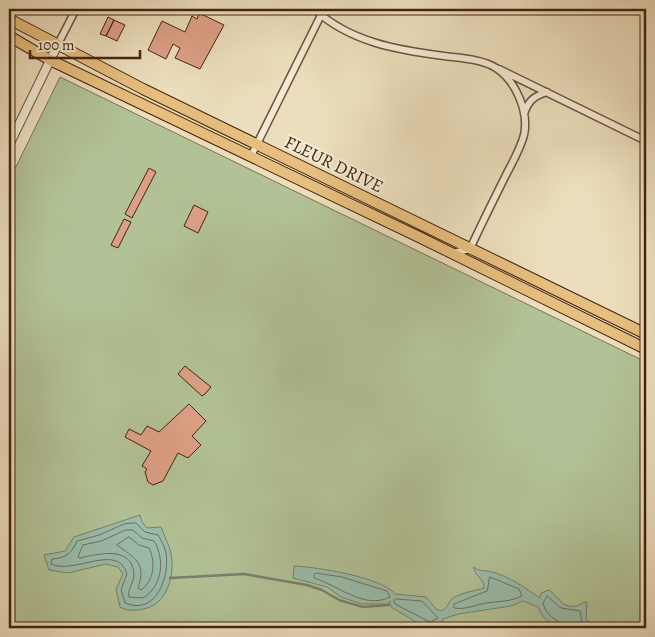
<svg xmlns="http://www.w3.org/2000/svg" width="655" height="637" font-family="Alegreya,serif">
	<rect width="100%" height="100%" fill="#ecdebc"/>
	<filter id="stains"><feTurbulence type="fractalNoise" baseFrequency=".004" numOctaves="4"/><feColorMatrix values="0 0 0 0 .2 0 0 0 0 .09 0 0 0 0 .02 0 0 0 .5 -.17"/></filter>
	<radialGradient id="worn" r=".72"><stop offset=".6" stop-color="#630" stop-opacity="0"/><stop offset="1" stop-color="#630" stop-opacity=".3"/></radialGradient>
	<!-- green -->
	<path fill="#b2c296" stroke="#7c7354" d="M60,77l586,285v266h-637v-447z"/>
	<!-- water -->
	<path fill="#9abdab" stroke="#78806d" d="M140,515l2,7 5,6 14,-1c3,9 8,17 10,26 4,21 -3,52 -28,56 -8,2 -16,2 -23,-2l-4,-18 7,-15 -5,-7 -12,-3 -38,9 -19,-3 -5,-15 21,-4 9,-14z
		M294,566c22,1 88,11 101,28l31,3 10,12 5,2c7,-3 6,-7 11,-12 7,-6 23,-8 32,-11 1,-9 -12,-15 -10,-21 5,5 12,3 18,5 19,5 33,16 48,26l1,-5 8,-3c9,6 13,19 27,16 5,-1 6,-4 11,-4l-1,18c11,7 24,1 36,8h-56c-15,-3 -22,-7 -28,-21l-15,-6 -12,5 -53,8 -15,5 -3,5 -9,2 -10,-1 -30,-18 -1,-6 -3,3h-25l-21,-7 -14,-10 -34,-9z"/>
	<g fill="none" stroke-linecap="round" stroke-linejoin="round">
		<!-- shore -->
		<path stroke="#70705e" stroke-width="1" d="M136,523l9,9 13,3c3,5 7,12 8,18 4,24 -10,63 -41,50l-4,-13 6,-16c-9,-32 -53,1 -76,-10l1,-5c14,-1 20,-6 25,-18l22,-6 25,-11z
			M126,530h7l9,8 12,3c11,18 9,45 -11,57l-14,-1c-2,-8 5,-14 5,-23 -2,-29 -36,-20 -54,-16l-2,-1 5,-12 18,-4z
			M129,537l10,8 10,3c7,14 5,33 -8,42l-3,-2c9,-26 -4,-30 -21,-43z
			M316,573l26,4 45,14 3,6c-25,13 -53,-12 -76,-19v-3z
			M490,577l29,12 3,7c-12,6 -23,5 -36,7 -11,2 -21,7 -32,5v-4l33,-13z
			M396,599l26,2 16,17 -8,4 -35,-18 -1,-3z
			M562,628l-1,-5c-10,-6 -15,-9 -18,-20l4,-7 14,12 19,3 2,12 11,5"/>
		<!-- stream -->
		<path stroke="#78806d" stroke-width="2.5" d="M170,578l74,-4 63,11 15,5 17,10 24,7 26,-2"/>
	</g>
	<!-- building -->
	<path fill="#dda086" stroke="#452411" d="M199,13l25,12 -24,44 -25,-11 5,-10 -7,-4 -7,15 -18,-9 14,-29 23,11 7,-16 5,3z
		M108,17l6,3 -8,16 -6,-2z
		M114,20l11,5 -8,16 -11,-5z
		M149,168l7,4 -24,46 -7,-4z
		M194,205l14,7 -10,21 -14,-7z
		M124,219l7,3 -13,26 -7,-3z
		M185,366l26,21 -6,7 -3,2 -24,-22z
		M189,404l17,17 -14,15 9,9 -13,13 -10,-5 -15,28 -10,4 -5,-3 -3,-10 2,-3 -5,-3 9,-15 -26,-14 4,-8 12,6 6,-9 12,6z"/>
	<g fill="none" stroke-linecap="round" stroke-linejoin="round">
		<defs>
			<path id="minor" d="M314,9c36,33 83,41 130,47 15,2 39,3 52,12 20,13 33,44 28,67 -4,15 -12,28 -19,42 -12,24 -24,48 -35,72l-17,4
				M58,44l18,-35
				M499,69l147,72
				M524,114c4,-13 10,-18 23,-22
				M251,156l73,-147"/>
			<path id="tertiary" d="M9,145l49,-101"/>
			<path id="primary" d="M9,19l134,70 503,245
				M9,36l41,24 369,177 227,112"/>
		</defs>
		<!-- minor casing -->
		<use href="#minor" stroke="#6f523c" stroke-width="9"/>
		<!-- tertiary casing -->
		<use href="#tertiary" stroke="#6f523c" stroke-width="10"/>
		<!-- primary casing -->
		<use href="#primary" stroke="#452411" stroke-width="12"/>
		<!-- minor -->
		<use href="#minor" stroke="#f3ead3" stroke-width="6"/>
		<!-- tertiary -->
		<use href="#tertiary" stroke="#f3ead3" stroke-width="8"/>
		<!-- primary -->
		<use href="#primary" stroke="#e6bf7e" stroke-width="10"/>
	</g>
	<g text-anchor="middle" stroke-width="4" stroke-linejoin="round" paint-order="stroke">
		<!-- street labels -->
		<g font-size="18" fill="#452411" stroke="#f3ead3">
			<text transform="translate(334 164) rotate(26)" y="6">FLEUR DRIVE</text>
		</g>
	</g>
	<!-- margin -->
	<rect width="655" height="637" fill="none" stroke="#ecdebc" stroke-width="30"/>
	<rect x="10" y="10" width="635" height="617" fill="none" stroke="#452411" stroke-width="2.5"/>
	<rect x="15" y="15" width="625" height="607" fill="none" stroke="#452411"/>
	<!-- scale -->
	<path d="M30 50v8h110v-8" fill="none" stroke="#452411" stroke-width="2.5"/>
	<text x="38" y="50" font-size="15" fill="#452411" stroke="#f3ead3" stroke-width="4" paint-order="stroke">100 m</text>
	<rect width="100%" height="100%" filter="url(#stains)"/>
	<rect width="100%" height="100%" fill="url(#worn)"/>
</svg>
